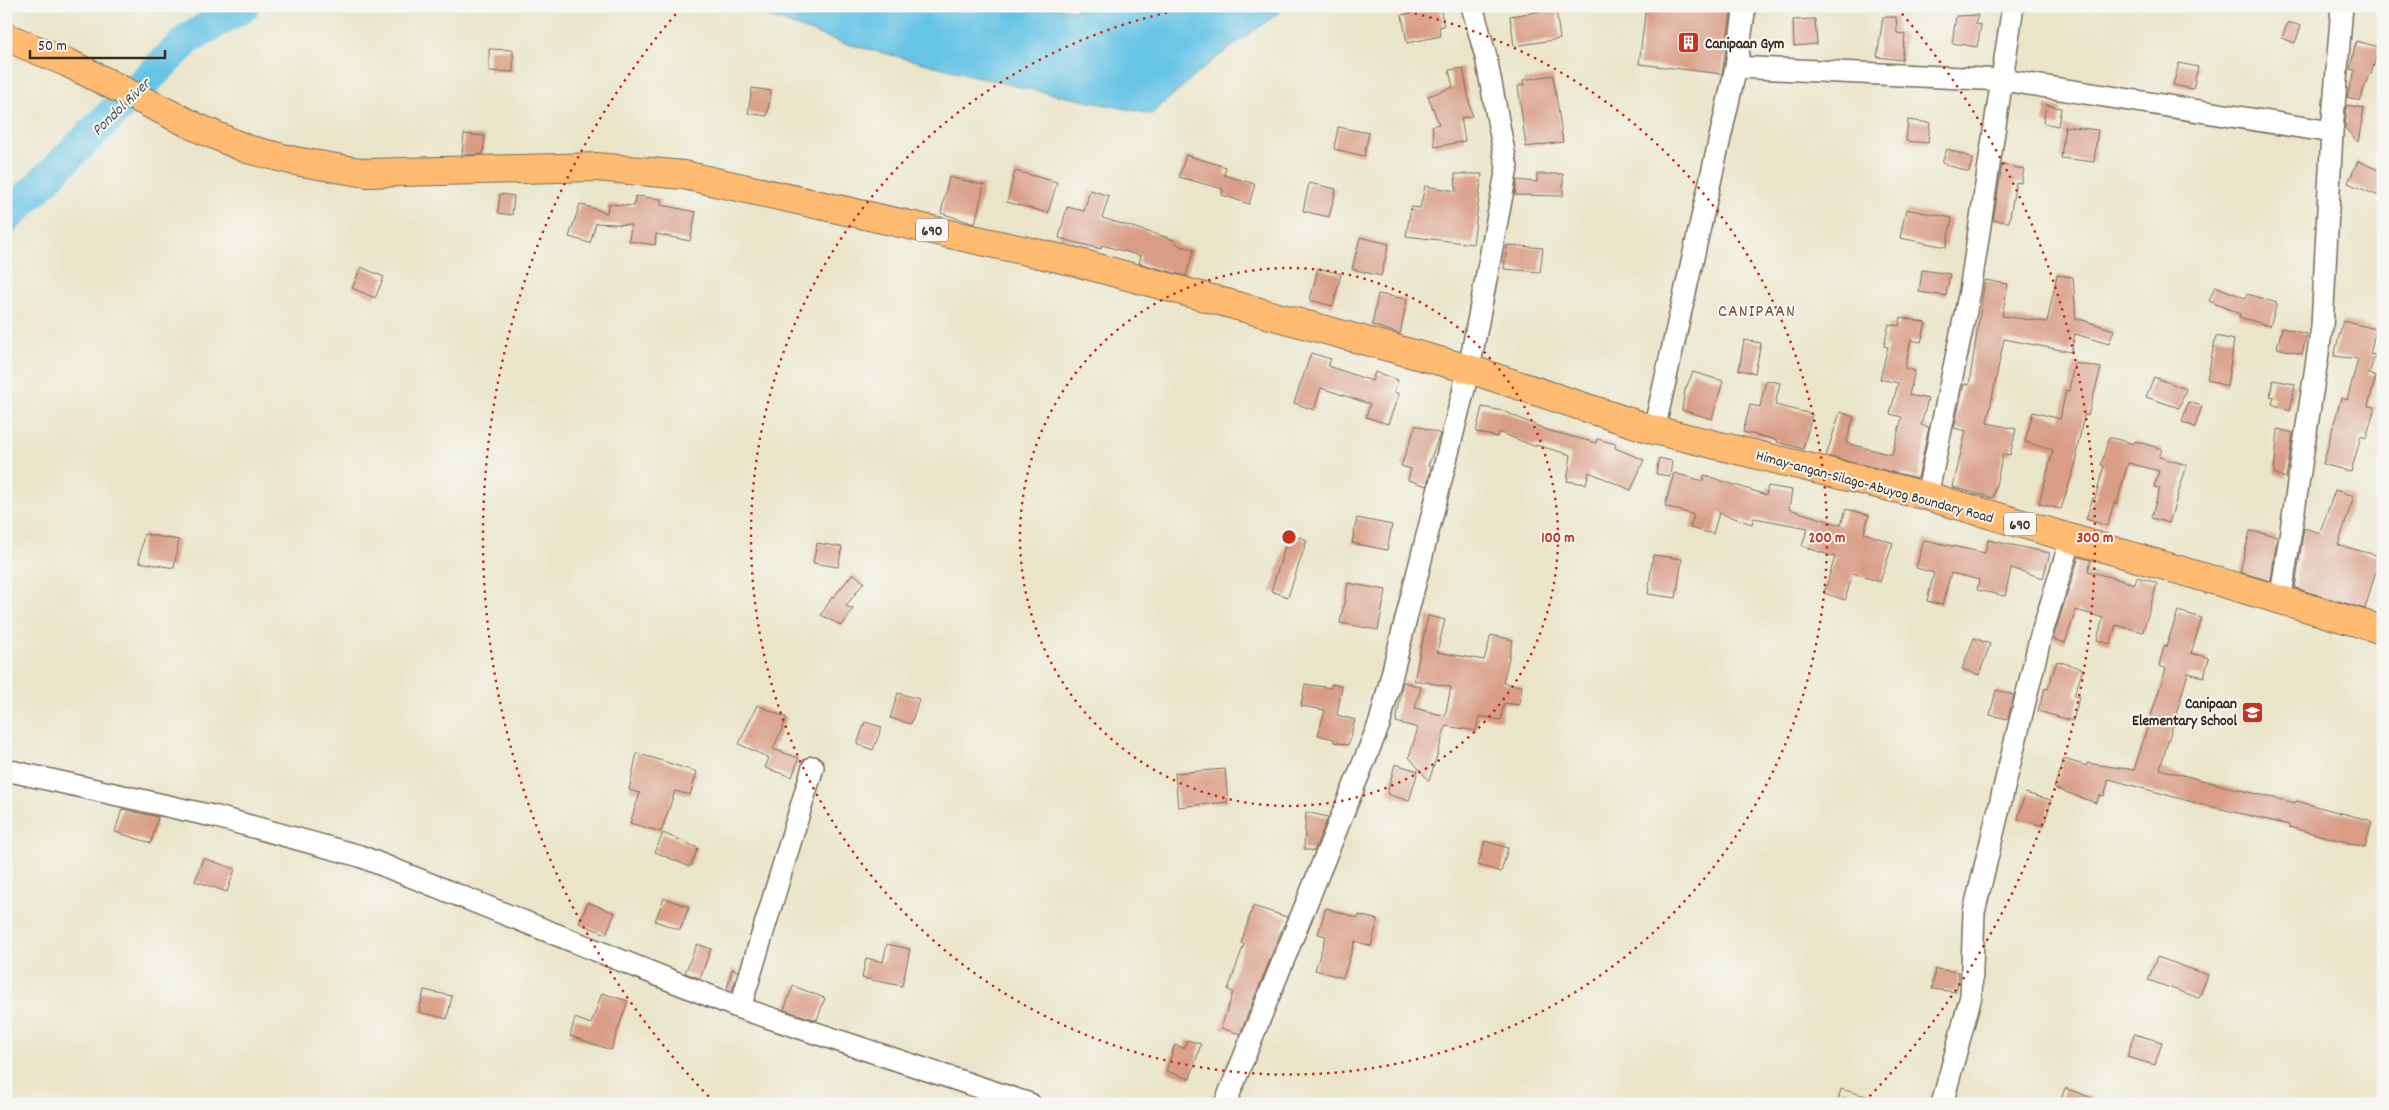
<svg xmlns="http://www.w3.org/2000/svg" width="2389" height="1110" font-family="Dekko,sans-serif">
	<rect width="100%" height="100%" fill="#f6f6f2"/>
	<filter id="ink" filterUnits="userSpaceOnUse"><feTurbulence type="fractalNoise" baseFrequency=".02" numOctaves="2"/><feDisplacementMap in="SourceGraphic" scale="10" xChannelSelector="R" yChannelSelector="G"/><feConvolveMatrix kernelMatrix="1 2 1 2 8 2 1 2 1" color-interpolation-filters="sRGB"/></filter>
	<filter id="wash" filterUnits="userSpaceOnUse"><feTurbulence type="fractalNoise" baseFrequency=".0096" numOctaves="4" result="noise"/><feDisplacementMap in="SourceGraphic" scale="20" xChannelSelector="R" yChannelSelector="G"/><feGaussianBlur stdDeviation="1.12" result="paint"/><feColorMatrix in="noise" values="0 0 0 0 0 0 0 0 0 0 0 0 0 0 0 0 0 1.4 0 .05"/><feComposite in="paint" operator="in"/></filter>
	<g filter="url(#wash)">
		<rect width="100%" height="100%" fill="#eae5c9"/>
		<!-- water -->
		<path fill="#67c4e5" stroke="#517782" d="M739,6h295l43,4 1,-4h210l-76,55 -61,53 -128,-26 -180,-45z"/>
		<g fill="none" stroke-linecap="round" stroke-linejoin="round">
			<!-- river -->
			<path stroke="#67c4e5" stroke-width="32" d="M6,218l183,-180 55,-32"/>
		</g>
		<g id="blocks">
			<!-- building -->
			<path fill="#d99d86" d="M1646,6h86l-10,68 -83,-10z
				M1440,7l4,19 -5,1 2,9 -34,7 -5,-28z
				M1556,9l4,30 -46,7 -4,-30z
				M1978,15l-3,9 6,1 -4,22 -25,-4 4,-27z
				M1883,17h13l1,16 8,1 -3,26 -25,-3z
				M1815,19l2,25 -23,2 -1,-26z
				M2288,22l13,4 -6,17 -13,-5z
				M2356,41l23,6 -8,27h-2l-9,27 -13,-4 8,-27 -5,-1z
				M489,49l24,1v22l-24,-1z
				M2179,63l19,4 -5,22 -20,-4z
				M1463,68l9,48 -11,2 4,23 -30,6 -3,-21 7,-2 -11,-28 25,-9 -4,-17z
				M1553,75l10,67 -37,5 -8,-61 6,-1 -1,-5z
				M752,88l19,3 -4,25 -19,-3z
				M2046,105l15,3 -3,18 -15,-3z
				M2347,105l17,3 -6,34 -13,-14z
				M1908,120l22,3 -2,20 -22,-2z
				M2065,126l33,4 -4,32 -33,-4z
				M1338,127l31,6 -5,23 -30,-7z
				M464,134l21,2 -2,18 -21,1z
				M1947,149l26,9 -4,14 -27,-9z
				M1186,155l40,12 -2,8 31,9 -6,20 -27,-9 1,-6 -44,-12z
				M2358,161l25,11v26l-35,-15z
				M2002,165l22,4 -3,14 -5,-1 -7,40 -16,-2z
				M1015,171l42,11 -9,31 -41,-11z
				M1455,174h27l-9,70 -67,-8 5,-29 9,1 5,-22 31,5z
				M1537,174h26v22l-48,-1 2,-15 20,2z
				M949,177l35,8 -9,39 -34,-11z
				M1309,183l27,6 -7,28 -26,-6z
				M1090,190l19,6 -7,22 70,21 8,7 14,3 -8,27 -47,-13 2,-7 -39,-11 -1,4 -42,-11 8,-31 17,4z
				M500,194l14,2 -2,19 -14,-2z
				M635,196l26,3v6l35,7 -6,29 -34,-7 -1,11 -26,-4 2,-16 -35,-2 -6,20 -21,-6 11,-33 27,9 1,-9 26,2z
				M1906,209l46,9 -6,29 -46,-9z
				M1360,237l29,7 -8,32 -29,-7z
				M1507,245l36,3 -3,24 -36,-3z
				M361,267l23,10 -9,21 -23,-10z
				M1318,268l23,6 -8,32 -23,-6z
				M1922,270l28,4 -4,22 -27,-4z
				M2057,275l16,2 3,41 38,12 -5,14 -34,-10 -4,18 -67,-13 -17,84 29,6 -6,26 -7,-1 -10,44 -40,-11 13,-56 -12,-3 10,-44 5,1 16,-105 23,4 -6,32 45,6z
				M2215,286l30,12 2,-4 30,9 -7,23 -31,-9 1,-3 -31,-13z
				M1378,294l29,5 -7,35 -28,-9z
				M1901,317l25,6 -5,19 -10,-2 -6,28 10,3 -6,24 19,4 -7,26 8,2 -11,51 -92,-22 14,-44 14,5 -8,26 46,12 10,-38 -12,-3 8,-31 -18,-4 8,-32 -4,-1 5,-22 10,2z
				M2343,321l33,8 -6,25 5,1 -6,19 7,2 -8,30 7,1 -9,31 -5,-2 -10,36 -28,-8 18,-66 6,2 11,-41 -24,-3z
				M2282,328l25,6 -5,20 -25,-6z
				M2216,336l18,4 -7,47 -20,-8z
				M1744,340l17,3 -6,30 -16,-3z
				M1311,353l20,6 -3,7 44,15 3,-9 23,8 -4,12 5,2 -11,30 -22,-7 4,-13 -49,-16 -7,22 -20,-7z
				M2074,363l27,5 -13,48 -4,-1 -8,40 2,1 -17,53 -22,-5 14,-54 -28,-8 8,-30 27,7 6,-29 3,1z
				M1693,372l30,9 -11,38 -30,-9 3,-20z
				M2154,377l32,12 -7,19 -33,-11z
				M1766,380l14,3 -5,22 37,9 -9,35 -26,-7 1,-2 -35,-8 7,-27 10,2z
				M2273,380l22,4 -5,27 -18,-7 2,-7 -4,-1z
				M2188,402l14,4 -7,21 -13,-5z
				M1482,407l21,4 44,19 49,13 1,-4 19,5 -1,4 29,12 -13,30 -42,-18 -3,12 -19,-3 4,-26 -35,-10v2l-37,-15 -2,5 -21,-5z
				M1416,425l24,9 -12,32 3,1 -4,19 -19,-6 3,-11 -10,-3z
				M2278,429l15,4 -7,45 -12,-5z
				M2109,437l25,7 1,-3 27,8 -3,8 28,8 -18,58 -18,-5 9,-30 -6,-1 5,-16 -31,-8 -11,40h-3l-7,23 -21,-7 7,-21 2,1 9,-33 -3,-1z
				M1659,458l13,3 -2,15 -14,-2z
				M1674,473l29,8 1,-6 62,20 2,-9 24,4 -3,19 52,16 5,-16 23,6 -5,18 29,10 -13,39 -27,-9 -8,27 -21,-7 11,-36 -33,-11 6,-18 -54,-10 -2,6 -33,-11 -6,21 -23,-6 4,-13 -29,-9z
				M2335,490l19,6 -16,49 42,11 -15,53 -70,-21 9,-60 16,5z
				M1357,518l35,7 -5,25 -35,-7z
				M2250,531l27,5 -6,45 -31,-9z
				M144,534l35,6 -5,28 -35,-6z
				M1289,534l18,6 -19,57 -17,-6z
				M1924,540l61,13 3,-13 62,13 -7,25 -32,-10 -6,28 -28,-6 2,-10 -28,-7 -9,32 -15,-4 7,-28 -18,-5z
				M817,543l25,4 -4,20 -25,-4z
				M1653,555l29,4 -6,39 -28,-4z
				M2079,557l12,3 -3,11 47,13 2,-7 20,6 -14,49 -27,-7 -6,19 -13,-4 6,-22 -27,-8 -11,33 -12,-4z
				M853,573l11,9 -18,24 7,3 -11,17 -21,-11 11,-18 1,1z
				M1348,583l38,7 -8,40 -38,-7z
				M2178,611l24,7 -11,35 18,5 -5,19 -16,-4 -28,96 68,18 67,16 1,-2 76,20 -7,26 -76,-20v-2l-93,-22 -87,-24 -5,17 -4,-1 -4,8 -42,-15 10,-29 23,7v-3l47,7 32,-102 -7,-2 5,-20 2,1z
				M1428,616l17,4 -8,32 47,8 7,-25 22,5 -10,43 19,3 -3,19 -15,-2 -3,17 -22,-4 -3,15 -30,-5 -17,55 -20,-24 9,-29 -22,-6 7,-40 18,5 -6,21 30,8 6,-29 -37,-7z
				M1974,638l16,6 -11,31 -17,-6z
				M2057,661l26,8 -9,27 5,1 -6,24 -35,-10 7,-23 3,1z
				M1305,684l26,4 1,-4 10,2 -5,29 18,5 -7,25 -14,-3v-3l-16,-4 7,-25 -24,-4z
				M1996,690l18,5 -6,24 -18,-4z
				M898,693l21,6 -8,25 -21,-6z
				M757,705l30,13 -14,31 26,9 -7,19 -27,-9 4,-10 -30,-14z
				M865,722l17,5 -9,23 -16,-6z
				M637,753l60,19 -7,23 -15,-4 -14,41 -31,-9 10,-30 -11,-3z
				M1395,764l23,7 -9,30 -22,-7z
				M1225,769l3,33 -50,5 -3,-34z
				M2025,793l26,7 -7,26 -26,-7z
				M122,809l36,8 -7,26 -36,-11z
				M1306,812l22,5 -14,34 -10,-2z
				M663,833l35,15 -8,19 -35,-15z
				M1485,841l23,7 -7,24 -23,-7z
				M203,858l32,11 -8,23 -32,-11z
				M664,898l25,9 -9,23 -25,-9z
				M588,902l27,11 -9,21 -27,-11z
				M1253,906l34,11 -47,117 -19,-6 12,-36 -5,-2 16,-46 -3,-1z
				M1326,908l32,10 1,-3 19,5 -7,26 -16,-5 -12,37 -28,-8 11,-34 -8,-2z
				M697,944l14,5 -11,29 -15,-5z
				M887,944l23,5 -8,37 -40,-8 4,-20 17,4z
				M2157,957l51,18 -9,23 -51,-18z
				M732,969l6,2 -6,20 -5,-2z
				M1935,969l24,3 -3,20 -24,-3z
				M793,986l32,12 -8,22 -33,-10z
				M424,990l28,6 -5,23 -28,-7z
				M602,993l26,8 -17,49 -41,-14 5,-18 16,6z
				M2134,1034l28,8 -7,23 -28,-8z
				M1187,1040l14,4 -11,35 -24,-8 9,-26 9,3z
				M2065,1088l38,14 -1,2h-43z
				M1841,1089l39,11 -1,4h-42z"/>
		</g>
	</g>
	<g filter="url(#ink)">
		<use href="#blocks" fill-opacity="0" stroke="#786b5a" stroke-width="1"/>
		<g fill="none" stroke-linecap="round" stroke-linejoin="round">
			<defs>
				<path id="minor" d="M1736,67l267,13 329,52
					M1654,430l82,-363 9,-61
					M1927,496l43,-205 43,-285
					M2280,602l42,-275 10,-195 10,-126
					M6,770l211,47 143,39 380,152 290,96
					M740,1008l73,-241
					M1225,1104l155,-382 89,-353 38,-201 -21,-111 -14,-51
					M1942,1104l29,-108 3,-84 66,-273 31,-100"/>
				<path id="major" d="M6,37l62,26 128,64 51,22 48,12 71,12 230,-6 88,8 392,87 393,107 185,61 273,66 456,134"/>
			</defs>
			<!-- minor casing -->
			<use href="#minor" stroke="#786b5a" stroke-width="24"/>
			<!-- major casing -->
			<use href="#major" stroke="#786b5a" stroke-width="30"/>
			<!-- minor -->
			<use href="#minor" stroke="#fff" stroke-width="21"/>
			<!-- major -->
			<use href="#major" stroke="#ffbb71" stroke-width="28"/>
		</g>
	</g>
	<!-- distance rings -->
	<g fill="none" stroke="#c8321e" stroke-width="2.5" stroke-dasharray="2.5 5">
		<circle cx="1289" cy="537" r="269"/>
		<path d="M1378 6A538 538 0 1 1 1200 6"/>
		<path d="M714 1102A806 806 0 0 1 681 8M1897 8A806 806 0 0 1 1864 1102"/>
	</g>
	<!-- icons -->
	<defs>
		<symbol id="building-square" viewBox="-11 -11 22 22"><rect x="-9" y="-9" width="18" height="18" rx="4" fill="#c8321e" stroke="#f6f6f2"/><path d="M-4-6H4V6H1V3H-1V6H-4ZM-2.5-4.3h1.7v1.8h-1.7ZM.8-4.3h1.7v1.8H.8ZM-2.5-1h1.7V.8h-1.7ZM.8-1h1.7V.8H.8Z" fill="#fff"/></symbol>
		<symbol id="school-square" viewBox="-11 -11 22 22"><rect x="-9" y="-9" width="18" height="18" rx="4" fill="#c8321e" stroke="#f6f6f2"/><path d="M0-5L7-2L0 1L-7-2ZM-4 1L0 2.5L4 1V4Q0 6-4 4Z" fill="#fff"/></symbol>
	</defs>
	<g fill-rule="evenodd">
		<use href="#building-square" x="1676" y="30" width="25" height="25"/>
		<use href="#school-square" x="2240" y="700" width="25" height="25"/>
	</g>
	<g text-anchor="middle" stroke-width="4" stroke-linejoin="round" paint-order="stroke">
		<!-- shield labels -->
		<g fill="#f6f6f2" stroke="#73675e" stroke-width="1">
			<rect x="916" y="218.5" width="32" height="23" rx="4"/>
			<rect x="2004" y="512.5" width="32" height="23" rx="4"/>
		</g>
		<g font-size="14" font-weight="bold" fill="#3b2a1e">
			<text x="932" y="235">690</text>
			<text x="2020" y="529">690</text>
		</g>
		<!-- poi labels -->
		<g font-size="15" font-weight="bold" fill="#3b2a1e" stroke="#f6f6f2" text-anchor="start">
			<text x="1705" y="48">Canipaan Gym</text>
			<text x="2237" y="708" text-anchor="end">Canipaan<tspan x="2237" dy="17">Elementary School</tspan></text>
		</g>
		<!-- street labels -->
		<g font-size="15" fill="#3b2a1e" stroke="#f6f6f2">
			<text transform="translate(1875 486) rotate(15)" y="5">Himay-angan-Silago-Abuyog Boundary Road</text>
		</g>
		<!-- water labels -->
		<g font-size="16" font-style="italic" fill="#48585a" stroke="#f6f6f2">
			<text transform="translate(120 106) rotate(-44)" y="6">Pondol River</text>
		</g>
		<!-- quarter labels -->
		<g font-size="18" letter-spacing="1" fill="#725242" stroke="#f6f6f2">
			<text x="1757" y="316">CANIPAAN</text>
		</g>
	</g>
	<circle cx="1289" cy="537" r="8" fill="#c8321e" stroke="#f6f6f2" stroke-width="2.5"/>
	<g font-size="15" text-anchor="middle" font-weight="bold" fill="#c8321e" stroke="#f6f6f2" stroke-width="4" stroke-linejoin="round" paint-order="stroke">
		<text x="1558" y="542">100 m</text>
		<text x="1827" y="542">200 m</text>
		<text x="2095" y="542">300 m</text>
	</g>
	<!-- margin -->
	<rect width="2389" height="1110" fill="none" stroke="#f6f6f2" stroke-width="25"/>
	<!-- scale -->
	<path d="M30 50v8h135v-8" fill="none" stroke="#3b2a1e" stroke-width="2.5"/>
	<text x="38" y="50" font-size="15" fill="#3b2a1e" stroke="#f6f6f2" stroke-width="4" paint-order="stroke">50 m</text>
</svg>
